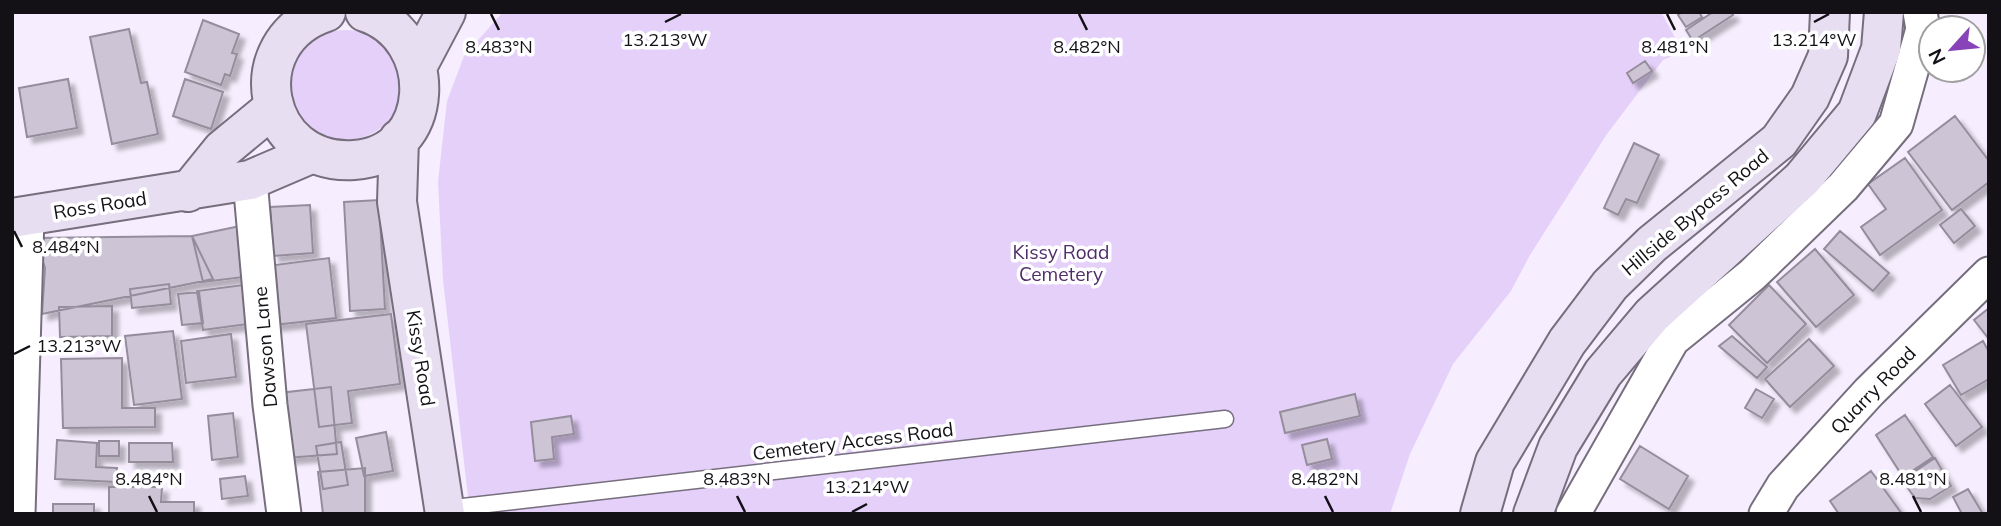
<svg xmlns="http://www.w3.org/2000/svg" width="2001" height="526" font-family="Mulish,sans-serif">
	<defs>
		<filter id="shadow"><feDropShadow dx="6" dy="6" stdDeviation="2" flood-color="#0004"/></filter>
	</defs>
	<rect width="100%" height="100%" fill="#f6eefe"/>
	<!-- green -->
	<path fill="#e5d0fa" d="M503,12h1158l22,40 -20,8 -56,74 -77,121 -19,36 -58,73 -43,90 -20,60h-920l-27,-234 -5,-98 9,-81 17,-45z
		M291 85a55 55 0 1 1 110 0a55 55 0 1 1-110 0Z"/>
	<!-- building -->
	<path fill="#cdc5d5" stroke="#958d9c" stroke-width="2" filter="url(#shadow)" d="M1682,12h17l3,5 -16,10 -8,-12z
		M1713,12h18l2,3 -40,26 -7,-11z
		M203,20l36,14 -7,19 5,1 -7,22 -5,-2 -4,11 -36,-13z
		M129,29l12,54 6,-1 11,52 -46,10 -22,-107z
		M1645,61l7,10 -19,12 -6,-10z
		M68,79l9,49 -50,9 -8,-49z
		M185,79l38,13 -12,37 -38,-13z
		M1955,116l34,45v21l-37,28 -44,-58z
		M1634,143l25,12 -22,48 -11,-4 -8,16 -14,-7z
		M1905,158l37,52 -62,45 -19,-28 25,-18 -18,-25z
		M379,200l6,109 -35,2 -6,-109z
		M310,205l3,48 -40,3 -3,-49z
		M1961,209l14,17 -21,17 -14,-18z
		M245,225l7,51 -49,6 -11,-46z
		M1840,231l49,42 -16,18 -49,-42z
		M192,236l21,43 -171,35 3,-46 -10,-30z
		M1815,249l39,46 -38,32 -39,-45z
		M329,258l7,60 -62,7 -7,-59z
		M169,284l2,20 -39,4 -2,-19z
		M243,285l5,39 -45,6 -6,-39z
		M1769,285l37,39 -39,39 -38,-38z
		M199,292l4,31 -21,2 -4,-31z
		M112,306v30l-52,1 -1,-30z
		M1989,308v31l-15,-19z
		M391,314l9,70 -52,7 4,32 -33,4 -13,-103z
		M173,331l9,68 -48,6 -9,-69z
		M231,334l5,43 -50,6 -5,-42z
		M1732,336l35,31 -10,11 -38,-32z
		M1809,339l25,27 -44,41 -25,-28z
		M1983,341l6,11v27l-28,16 -18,-30z
		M122,358v50h33v19l-92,1 -2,-69z
		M1950,385l32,42 -26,19 -31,-42z
		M331,387l6,67 -51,4 -7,-65z
		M1756,389l18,10 -12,19 -17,-10z
		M1355,394l5,22 -75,17 -5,-21z
		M233,413l5,44 -26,3 -4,-44z
		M1905,415l28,42 -30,20 -27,-42z
		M571,416l3,18 -22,3 2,22 -19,2 -4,-39z
		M386,432l7,39 -29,5 -8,-38z
		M1327,439l5,20 -25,6 -5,-20z
		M57,440l40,3 -1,24 21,1 -1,14 -61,-3z
		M99,441h20v15h-20z
		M341,442l7,43 -25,4 -7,-43z
		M129,443h43l1,19h-44z
		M1640,446l48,30 -19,33 -49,-30z
		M1935,458l16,28 -21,13 -15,-1 -13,-18z
		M365,468v46h-42l-5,-42z
		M1871,471l31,43h-63l-9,-13z
		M245,476l3,20 -26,3 -2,-20z
		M109,487h53l-1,15h33v12h-85z
		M1968,489l15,25h-21l-9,-17z
		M53,504h41v10h-41z"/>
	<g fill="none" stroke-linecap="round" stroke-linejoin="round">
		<defs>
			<path id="lane" d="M445,509l780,-90"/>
			<path id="street" d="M250,180l20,225 14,109
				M18,514l9,-298
				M1573,514l99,-174 80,-65 91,-88 53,-63 27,-95 -3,-17
				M1766,514l17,-28 86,-94 120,-118"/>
			<path id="secondary" d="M326,12c-88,29 -64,154 28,148 83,-5 87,-123 11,-148
				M418,65l28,-53
				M399,139l-2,63 48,312
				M188,192l34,-42 52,-43
				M12,218l238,-38 63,-27
				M1480,514l15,-52 72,-120 43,-57 42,-41 127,-103 31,-44 18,-41 2,-44
				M1533,514l25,-67 45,-74 49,-58 150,-136 55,-66 24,-64 3,-37"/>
		</defs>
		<!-- lane casing -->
		<use href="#lane" stroke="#766e7d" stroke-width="19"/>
		<!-- street casing -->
		<use href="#street" stroke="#766e7d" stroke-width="37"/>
		<!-- secondary casing -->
		<use href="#secondary" stroke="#766e7d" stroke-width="42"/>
		<!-- lane -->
		<use href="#lane" stroke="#fff" stroke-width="16"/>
		<!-- street -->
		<use href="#street" stroke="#fff" stroke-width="33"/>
		<!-- secondary -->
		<use href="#secondary" stroke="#e8def2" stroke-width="38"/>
	</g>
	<!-- ticks -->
	<path fill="none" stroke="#131016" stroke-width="2.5" d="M491,14l8,16M1079,14l8,16M1667,14l8,16M665,22l16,-8M1814,22l15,-8M14,231l8,16M14,354l16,-8M149,496l8,16M737,496l8,16M1325,496l8,16M1913,496l8,16M852,512l15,-8"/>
	<g text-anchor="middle" stroke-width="7" stroke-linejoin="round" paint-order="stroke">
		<!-- street labels -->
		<g font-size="19" fill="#131016" stroke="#fff">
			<text transform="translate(100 205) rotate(-9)" y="7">Ross Road</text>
			<text transform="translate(1695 212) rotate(-40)" y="7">Hillside Bypass Road</text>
			<text transform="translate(265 347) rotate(-95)" y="7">Dawson Lane</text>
			<text transform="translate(421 358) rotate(81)" y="7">Kissy Road</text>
			<text transform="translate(1873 390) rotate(-46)" y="7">Quarry Road</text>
			<text transform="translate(853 441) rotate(-7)" y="7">Cemetery Access Road</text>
		</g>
		<!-- park labels -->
		<g font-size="19" fill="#502c6b" stroke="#fff">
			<text x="1061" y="259">Kissy Road<tspan x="1061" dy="22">Cemetery</tspan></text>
		</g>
	</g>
	<g font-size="18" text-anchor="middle" fill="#131016" stroke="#fff" stroke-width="7" stroke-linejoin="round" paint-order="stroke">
		<text x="665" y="46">13.213°W</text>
		<text x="1814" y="46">13.214°W</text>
		<text x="499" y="53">8.483°N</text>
		<text x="1087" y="53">8.482°N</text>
		<text x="1675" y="53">8.481°N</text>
		<text x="66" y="253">8.484°N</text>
		<text x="79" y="352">13.213°W</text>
		<text x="149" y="485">8.484°N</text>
		<text x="737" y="485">8.483°N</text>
		<text x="1325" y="485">8.482°N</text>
		<text x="1913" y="485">8.481°N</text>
		<text x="867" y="493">13.214°W</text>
	</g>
	<!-- border -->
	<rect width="2001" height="526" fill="none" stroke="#131016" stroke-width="28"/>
	<!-- north arrow -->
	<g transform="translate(1952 49) rotate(243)"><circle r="33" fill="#ffffff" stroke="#a19fa2" stroke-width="2"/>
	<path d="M0-5L12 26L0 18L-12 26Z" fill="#8743b7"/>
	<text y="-10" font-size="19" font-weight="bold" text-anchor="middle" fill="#131016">N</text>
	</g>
</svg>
